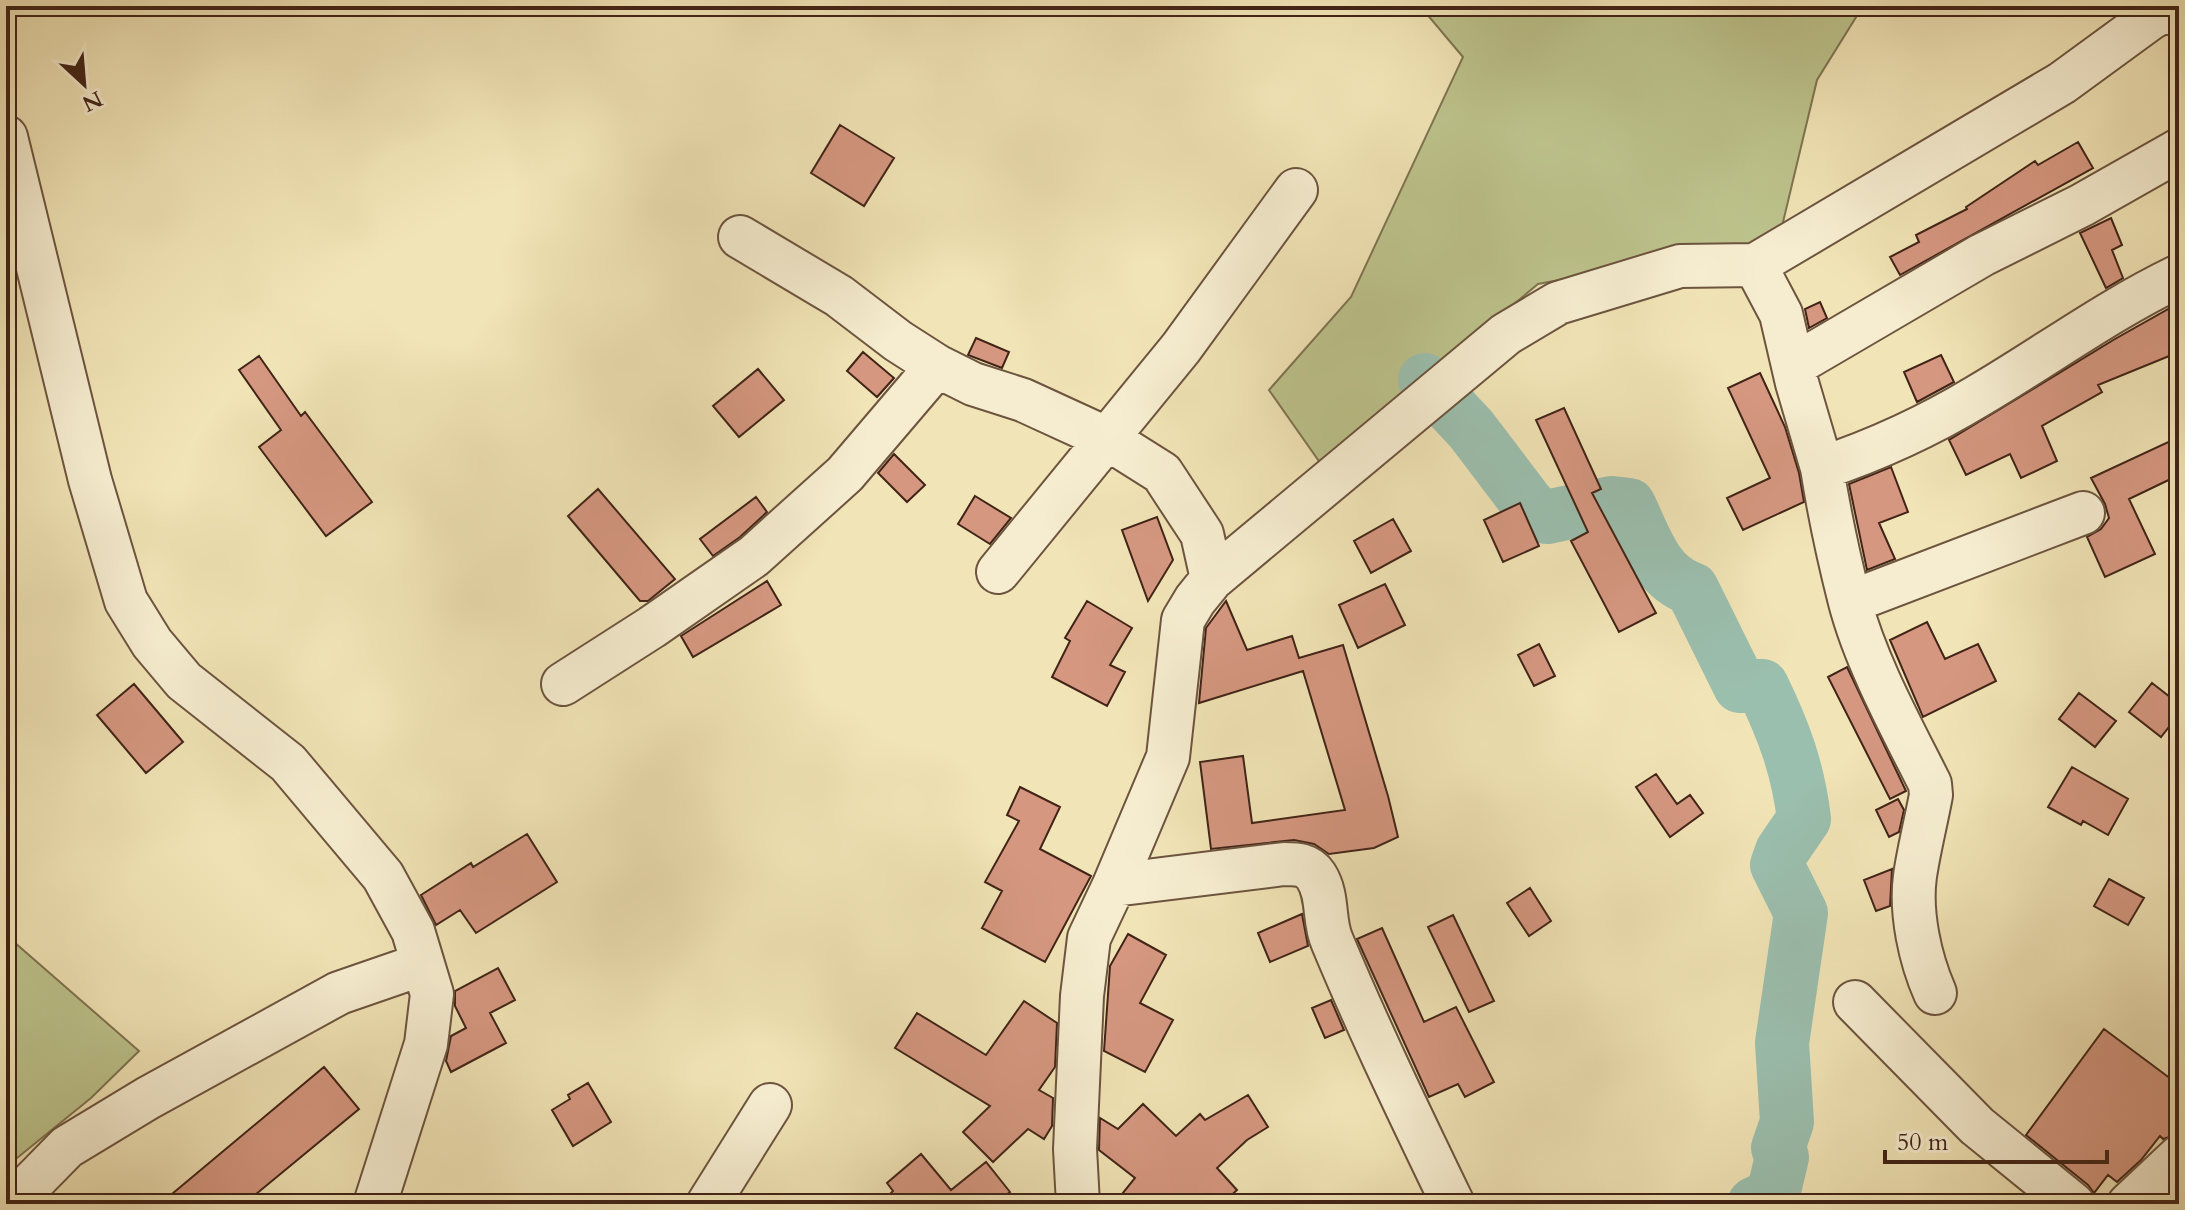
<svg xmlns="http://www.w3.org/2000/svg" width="2185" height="1210" font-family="Cardo,serif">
	<rect width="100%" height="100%" fill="#f1e4b6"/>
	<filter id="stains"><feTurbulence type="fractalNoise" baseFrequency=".0025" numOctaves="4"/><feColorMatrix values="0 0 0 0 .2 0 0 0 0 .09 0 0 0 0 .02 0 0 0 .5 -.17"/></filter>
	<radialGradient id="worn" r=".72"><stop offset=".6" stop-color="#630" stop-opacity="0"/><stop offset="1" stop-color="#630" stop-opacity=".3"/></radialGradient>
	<!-- green -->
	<path fill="#bdc38c" stroke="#7f7452" stroke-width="2" d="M1420,6h443l-46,74 -38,159 -241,45 -217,180 -52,-74 82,-93 112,-240z
		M6,935l133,116 -48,47 -85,69z"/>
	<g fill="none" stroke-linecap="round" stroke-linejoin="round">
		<!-- river -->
		<path stroke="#9bbfae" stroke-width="54" d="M1425,380l46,49 60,79 16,9 65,-14 17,2c16,33 26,71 63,84l48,97h22c22,45 36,83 42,133l-22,32 -5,14 24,48 -19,130 5,79 -9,26 4,9 -9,38 -19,9"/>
	</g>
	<!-- building -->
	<path fill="#d59780" stroke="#412417" stroke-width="2" d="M840,125l54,33 -30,48 -53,-33z
		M2078,142l15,26 -193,107 -10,-18 29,-15 -3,-7 51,-26 -1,-2 69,-46 3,4z
		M2111,218l11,27 -10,5 11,28 -17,10 -26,-55z
		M1820,302l7,16 -18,10 -4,-19z
		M2179,303v49l-81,33 4,7 -60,34 15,35 -36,17 -11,-24 -44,21 -17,-35 166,-101z
		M976,338l33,14 -7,16 -34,-13z
		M863,352l31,26 -17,19 -30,-26z
		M1941,355l13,27 -37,20 -13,-30z
		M259,356l42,60 4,-4 67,90 -46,34 -67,-89 22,-17 -42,-60z
		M758,369l26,31 -45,37 -26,-31z
		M1760,373l25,54 14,46 5,29 -61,28 -16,-32 43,-20 -42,-90z
		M1564,408l37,81 -9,4 64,120 -37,19 -48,-91 17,-9 -52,-112z
		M2179,437v38l-50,24 26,55 -50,23 -18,-40 14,-8 8,-11 -4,-14 -14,-26z
		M894,454l31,31 -18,17 -29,-29z
		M1891,467l17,45 -29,11 16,36 -28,11 -18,-86z
		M598,489l77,90 -27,22h-8l-72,-85z
		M975,496l36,22 -21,26 -32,-20z
		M756,497l11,15 -27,25 -27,19 -13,-17z
		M1520,503l19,43 -36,16 -19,-42z
		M1157,517l16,43 -25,41 -26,-71z
		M1393,519l18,32 -40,22 -17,-32z
		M767,581l14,24 -88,52 -12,-21z
		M1385,584l20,41 -47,23 -19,-43z
		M1087,601l45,27 -22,37 15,7 -18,34 -55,-29 18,-36 -5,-3z
		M1226,601l21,49 45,-14 7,22 44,-13 45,151 10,41 -24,11 -45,6 -15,-10 -20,-4 -83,9 -11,-87 43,-6 9,67 93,-13 -42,-139 -104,32 7,-75z
		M1927,622l18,37 33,-15 18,37 -73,36 -33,-77z
		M1539,644l16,32 -21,10 -16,-31z
		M1847,667l59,124 -16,8 -62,-122z
		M2152,683l27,21v10l-18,23 -32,-25z
		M134,684l49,58 -37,31 -49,-58z
		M2079,693l37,28 -21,26 -36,-28z
		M2072,767l56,32 -20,36 -25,-14 -2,4 -33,-18z
		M1656,774l21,30 13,-9 13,18 -33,24 -34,-50z
		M1020,787l40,20 -20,42 51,27 -46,86 -63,-34 20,-37 -17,-9 34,-61 -12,-6z
		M1898,799l6,11 -5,22 -10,5 -13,-27z
		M527,834l30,48 -81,51 -16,-23 -24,15 -15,-30 50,-32 2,4z
		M1892,869l-2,37 -14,5 -12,-31z
		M2109,879l35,19 -16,27 -34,-19z
		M1530,888l21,33 -22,15 -22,-33z
		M1302,914l6,32 -38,16 -12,-29z
		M1453,915l41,86 -25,11 -41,-85z
		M1382,928l42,94 32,-15 38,75 -29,15 -7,-13 -29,13 -72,-158z
		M1128,934l38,21 -26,48 33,17 -28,52 -41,-21 6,-85z
		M498,968l17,32 -25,13 16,30 -55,29 -5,-11 5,-25 15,-8 -11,-22v-15z
		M1331,1000l13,30 -19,8 -13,-30z
		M1024,1001l33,22 -2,44 -16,23 14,8 -1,28 -8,13 -16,-10 -35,33 -30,-30 27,-26 -95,-58 22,-35 69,42z
		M2104,1029l75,56v49l-16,5 -3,-3 -19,24 -24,22 -9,-7 -14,18 -6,-8 -62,-50z
		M324,1067l35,42 -115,95h-84z
		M588,1083l23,39 -38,24 -21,-36 18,-11 -2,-4z
		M1248,1095l20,32 -21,13 -30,28 20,22 -15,14h-108l21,-26 -36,-28 1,-32 18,11 25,-25 33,32 24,-22 5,6z
		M921,1154l30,36 35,-28 24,30 -15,12h-115l13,-13 -6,-8z"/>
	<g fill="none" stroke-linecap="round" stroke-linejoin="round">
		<defs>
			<path id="minor" d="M6,137l84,343 36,121 26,42 32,38 104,82 95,113 30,55 19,63 -6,50 -51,160
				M740,237l99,59 59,45 39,25 36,18 50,16 85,39 54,34 40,61 10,45
				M1755,265l307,-182 89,-65 11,-6 17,2
				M1794,365l188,-110 100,-50 97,-55
				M1822,468c7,44 17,91 28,134 16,61 52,126 80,182l1,11c-5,27 -12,54 -16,81 -5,37 5,83 20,117
				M998,572l183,-224 115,-158
				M1850,602l233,-89
				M563,684l89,-57 102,-71 91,-82 92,-108
				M1114,885l170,-21c13,0 24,0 32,12 13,20 7,45 16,65 37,89 79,176 121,263
				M1855,1002l122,124 96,78
				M11,1204l56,-57 81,-49 191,-105 84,-29
				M708,1204l62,-99
				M1078,1204l-3,-55 7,-153 7,-58 25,-53 54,-128 15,-137 12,-20 17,-21 294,-245 52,-31 122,-37 75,-1 26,49 16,69 25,85c54,-18 108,-43 156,-72 68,-40 130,-86 201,-120
				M2129,1204l50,-47"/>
		</defs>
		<!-- minor casing -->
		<use href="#minor" stroke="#6d543f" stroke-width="46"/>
		<!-- minor -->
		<use href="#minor" stroke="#f6edd0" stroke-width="42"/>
	</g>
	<!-- margin -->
	<rect width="2185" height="1210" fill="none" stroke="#f1e4b6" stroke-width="32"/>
	<rect x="8" y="8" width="2169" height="1194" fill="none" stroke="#412417" stroke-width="4"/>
	<rect x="16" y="16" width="2153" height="1178" fill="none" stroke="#412417" stroke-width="2"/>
	<!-- north arrow -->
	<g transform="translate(84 84) rotate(154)" stroke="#f6edd0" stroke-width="6" paint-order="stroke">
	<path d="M0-6L14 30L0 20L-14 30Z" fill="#412417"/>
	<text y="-12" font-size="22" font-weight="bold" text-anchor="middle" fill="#412417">N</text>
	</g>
	<!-- scale -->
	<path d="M1885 1150v12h222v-12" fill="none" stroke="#412417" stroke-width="4"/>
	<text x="1897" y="1150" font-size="24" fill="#412417" stroke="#f6edd0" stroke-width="6" paint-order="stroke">50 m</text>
	<rect width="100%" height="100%" filter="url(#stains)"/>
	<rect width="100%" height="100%" fill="url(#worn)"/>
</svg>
